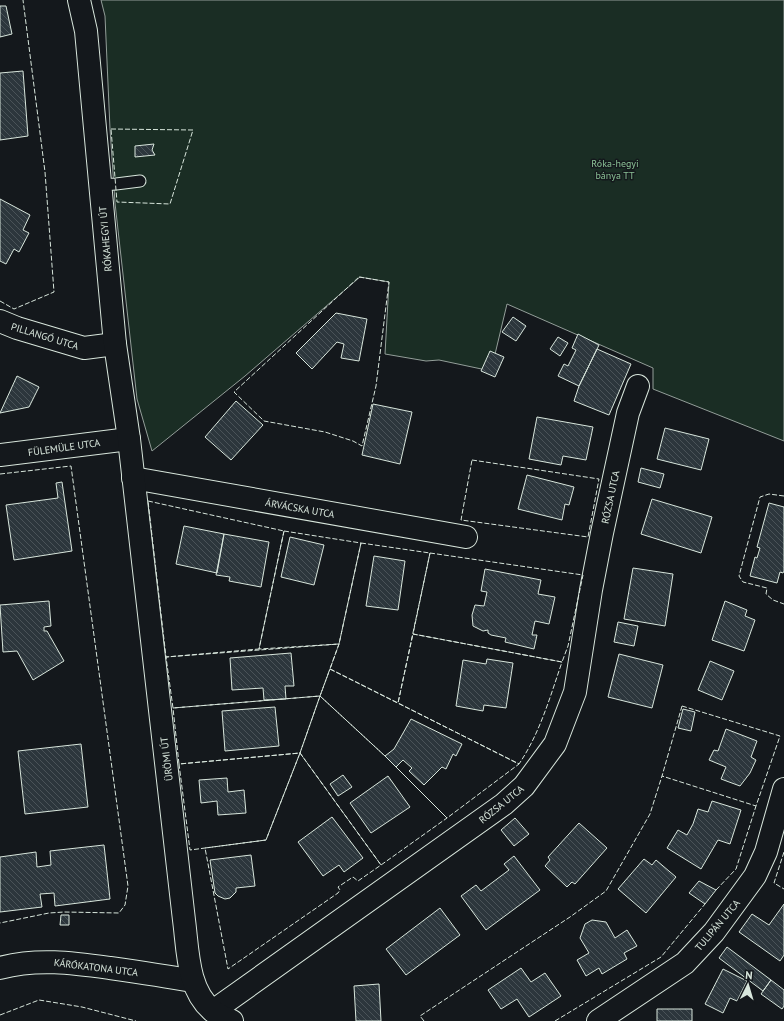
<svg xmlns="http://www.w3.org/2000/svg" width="784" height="1021" font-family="'PT Sans',sans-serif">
	<defs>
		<pattern id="building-back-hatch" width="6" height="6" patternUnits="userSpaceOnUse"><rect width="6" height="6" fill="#2c363c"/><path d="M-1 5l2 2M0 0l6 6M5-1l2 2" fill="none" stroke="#4a5358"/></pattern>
	</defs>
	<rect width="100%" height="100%" fill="#14181c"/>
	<!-- park -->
	<path fill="#1a2d24" stroke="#939e99" d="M101,0h683v441l-131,-52v-21l-146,-64 -16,67 -52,-11 -13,1 -41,-7 4,-72 -29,-5 -115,99 -93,75 -15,-52 -22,-196 -5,-74 -5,-113z"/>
	<!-- building -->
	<path fill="url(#building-back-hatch)" stroke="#d8e6dc" d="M0,6h6l6,28 -12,3z
		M23,71l5,65 -28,4v-67z
		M154,144l-2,6 3,5 -20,2v-11z
		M0,199l30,16 -7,15 6,3 -10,19 -5,-3 -8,15 -6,-3z
		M336,313l31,6 -8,42 -18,-3 3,-14 -7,-2 -25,27 -16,-16z
		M513,317l13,9 -10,15 -14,-9z
		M578,334l21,11 -20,41 -21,-10 6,-12 4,2 8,-16 -4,-2z
		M558,337l10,6 -8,13 -10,-7z
		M597,349l34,15 -22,51 -35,-14 5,-15z
		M490,351l14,6 -9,20 -14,-6z
		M17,376l22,11 -10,20 -29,6z
		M236,401l27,24 -32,35 -26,-23z
		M373,404l39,8 -12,52 -38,-9z
		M537,417l56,10 -7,33 -23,-4 -2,9 -32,-6z
		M665,428l44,11 -8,31 -44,-11z
		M641,468l23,6 -4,14 -22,-6z
		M527,475l47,12 -5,18 -4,-1 -3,16 -44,-11z
		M62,482l10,69 -58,9 -8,-55 52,-7 -2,-15z
		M652,499l60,18 -11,36 -60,-19z
		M769,503l15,4v64l-1,2 -3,-1 -3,11 -27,-7 5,-19 2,1 3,-10 -3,-1z
		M184,526l40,8 -7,39 -41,-9z
		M224,534l45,8 -8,45 -32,-6 1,-4 -14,-2z
		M290,537l34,8 -10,40 -33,-8z
		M374,556l31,5 -7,49 -32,-4z
		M633,568l40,6 -8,52 -41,-7z
		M485,569l56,11 -3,14 17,3 -6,27 -14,-3 -3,14h5l-3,14 -29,-7 1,-4 -15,-3 -3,-2v-3l-5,1 -10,-5 -1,-11 3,-10 9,1 3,-14 -6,-1z
		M49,601l2,25 -7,1v4h3l17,30 -31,19 -16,-29 -14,1 -3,-47z
		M725,601l22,9 -2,6 10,4 -11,31 -32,-11z
		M618,622l20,4 -4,20 -20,-4z
		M291,653l3,33h-9l1,13 -22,1 -1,-12 -31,2 -2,-32z
		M619,654l44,11 -11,43 -44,-11z
		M487,659l26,4 -7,45 -22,-3 -1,6 -27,-5 7,-46 23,4z
		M710,661l24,10 -12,29 -24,-10z
		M275,707l4,39 -54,5 -3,-40z
		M683,709l12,3 -4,19 -13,-3z
		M411,719l51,25 -6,12 -3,-2 -7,15 -4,-2 -18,18 -15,-14 3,-3 -9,-8 -7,7 -11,-11 9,-7z
		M726,729l31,12 -6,16 5,3 -6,13 -10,13 -19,-7 5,-12 -17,-7 5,-10 4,1z
		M81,744l7,63 -63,7 -7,-63z
		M343,775l9,12 -14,9 -8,-12z
		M388,776l22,31 -39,26 -21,-30z
		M227,778l1,14 16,-2 2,23 -28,2 -1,-14 -16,2 -2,-23z
		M712,801l29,9 -11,34 -12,-4 -17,29 -34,-21 11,-18 9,5 6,-11 5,-15 10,3z
		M332,817l31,41 -19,14 -5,-7 -16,11 -25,-34z
		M515,818l14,16 -15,12 -13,-16z
		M579,823l28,25 -32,36 -3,-2 -5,5 -22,-21 5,-6 -2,-3z
		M104,845l6,54 -55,7 -1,-13 -14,1 2,13 -42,5v-55l36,-5 1,15 14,-2 -1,-14z
		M251,855l4,31 -19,2v4l-6,6 -5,1 -7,-3 -3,-3 -5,-33z
		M514,856l26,34 -54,40 -25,-34 15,-11 5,6 28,-21 -5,-6z
		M644,859l8,6 4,-5 20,17 -30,36 -28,-24z
		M699,881l17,9 -11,14 -16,-11z
		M784,904v51l-4,6 -41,-29 13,-18 17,11z
		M440,908l20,27 -54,40 -20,-26z
		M61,915h8v10h-9z
		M592,920l14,2 9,16 12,-8 10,16 -13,7 3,6 -25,15 -3,-6 -13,8 -9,-16 12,-7 -9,-15 5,-14z
		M727,947l44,33 -8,11 -44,-33z
		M521,968l10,14 14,-9 16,23 -32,21 -12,-18 -16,10 -13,-19z
		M723,969l24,12 -10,20 -7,-3 -7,15 -18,-9z
		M771,980l13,10v16l-2,3 -21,-15z
		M379,984l2,37h-25l-2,-35z
		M657,1009h35v12h-35z"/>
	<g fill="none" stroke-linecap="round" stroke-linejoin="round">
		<defs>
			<path id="service" d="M100,185l16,-1 24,-3"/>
			<path id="minor" d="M0,321l17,7 67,20 31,-4
				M0,455l129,-16
				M133,478l333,59
				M0,968c37,-10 73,-5 110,0 28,4 55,8 83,13
				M213,1011l291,-207 20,-18 31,-42 20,-52 16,-102 11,-57 26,-120 10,-27
				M598,1021l87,-58 29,-31 41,-56 11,-24 18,-63"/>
			<path id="tertiary" d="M79,0l7,31 29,313 14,95 55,481c4,30 3,70 29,91 5,4 13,7 19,10"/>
		</defs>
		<!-- service casing -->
		<use href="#service" stroke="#d8e6dc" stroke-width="13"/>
		<!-- minor casing -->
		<use href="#minor" stroke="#d8e6dc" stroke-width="24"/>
		<!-- tertiary casing -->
		<use href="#tertiary" stroke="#d8e6dc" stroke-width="24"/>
		<!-- service -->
		<use href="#service" stroke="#14181c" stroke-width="11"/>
		<!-- minor -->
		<use href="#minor" stroke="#14181c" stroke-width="22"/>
		<!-- tertiary -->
		<use href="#tertiary" stroke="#14181c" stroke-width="22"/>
		<!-- fence -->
		<path stroke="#d8e6dc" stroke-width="1" stroke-dasharray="5 2" stroke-linecap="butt" d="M111,129l82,1 -23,74 -53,-2z
			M359,277l30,5 -13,104 -14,60 -9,-5 -28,-9 -61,-11 -30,-29z
			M0,301l14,8 40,-17 -9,-120 -22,-172
			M472,460l127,19 -11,58 -127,-17z
			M0,474l71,-8 57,420 -3,19 -6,8 -55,-1 -15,1 -49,10
			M784,496l-15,-2 -9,3 -21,79 4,6 24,6 -1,6 7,6 11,4
			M148,501l136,30 -25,118 -93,8z
			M284,531l77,12 -22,101 -80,5z
			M361,543l69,10 -32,150 -68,-34 9,-25z
			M430,553l153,22 -15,71 -6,16 -149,-28z
			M413,634l149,28c-12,35 -22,71 -43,102l-121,-61z
			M339,644l-19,52 -147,12 -7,-51z
			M330,669l189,95 -72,54 -62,-62 -65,-60z
			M320,696l65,60 62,62 -66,47 -81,-112z
			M320,696l-20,57 -121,11 -6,-56z
			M682,706l98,30 -24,70 -94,-30z
			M300,753l81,112 -23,16 -5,-4 -15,10 2,3 -2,3 -110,76 -23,-121 61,-8z
			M300,753l-34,87 -76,10 -11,-86z
			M784,852l-10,31 10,6
			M716,890l20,-21 20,-63
			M0,1015l39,-15 43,7 54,14
			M424,1021l-4,-5 150,-99 36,-26 44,-77 12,-38
			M555,1021l106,-64 44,-53"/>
	</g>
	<g text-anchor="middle" stroke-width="3" stroke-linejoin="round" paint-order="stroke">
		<!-- park labels -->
		<g font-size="10" fill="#8ac095" stroke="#14181c">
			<text x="615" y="167">Róka-hegyi<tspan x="615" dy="12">bánya TT</tspan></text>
		</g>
		<!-- street labels -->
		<g font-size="10" fill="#d8e6dc" stroke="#14181c">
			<text transform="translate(105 239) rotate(-95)" y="4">RÓKAHEGYI ÚT</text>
			<text transform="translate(45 336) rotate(17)" y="4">PILLANGÓ UTCA</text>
			<text transform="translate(64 447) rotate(-8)" y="4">FÜLEMÜLE UTCA</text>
			<text transform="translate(610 497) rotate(-78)" y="4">RÓZSA UTCA</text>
			<text transform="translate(300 508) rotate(10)" y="4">ÁRVÁCSKA UTCA</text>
			<text transform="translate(166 759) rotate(-97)" y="4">ÜRÖMI ÚT</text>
			<text transform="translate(501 804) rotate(-39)" y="4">RÓZSA UTCA</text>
			<text transform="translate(717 925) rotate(-50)" y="4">TULIPÁN UTCA</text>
			<text transform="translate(96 967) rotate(7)" y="4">KÁRÓKATONA UTCA</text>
		</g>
	</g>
	<!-- north arrow -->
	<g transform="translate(748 985) rotate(5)" stroke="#14181c" stroke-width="3" paint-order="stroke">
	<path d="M0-3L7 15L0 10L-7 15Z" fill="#d8e6dc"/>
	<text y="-6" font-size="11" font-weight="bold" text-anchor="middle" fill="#d8e6dc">N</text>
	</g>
</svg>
